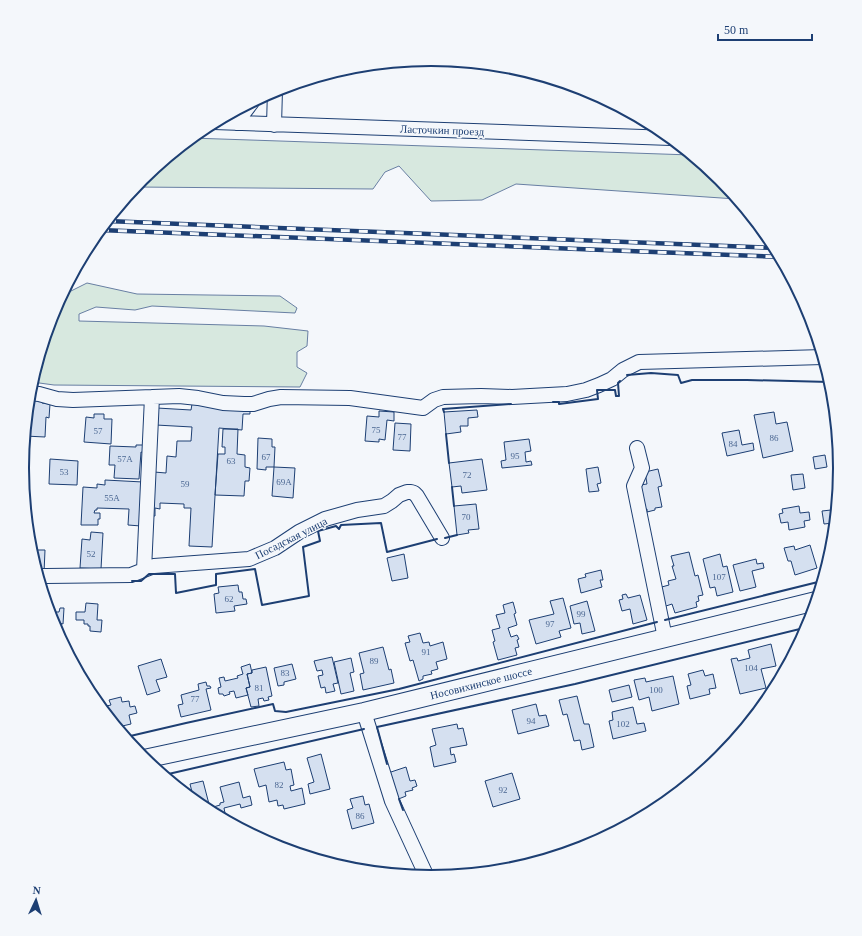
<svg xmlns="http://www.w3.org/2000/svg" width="862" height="936" font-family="Georgia,serif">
	<rect width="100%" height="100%" fill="#f4f7fb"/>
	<!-- green -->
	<path fill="#d7e8df" stroke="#687fa3" d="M191,138l500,17 29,24 16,20 -220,-15 -34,16 -51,1 -32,-35 -14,6 -12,17 -238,-2 7,-8z
		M87,283l50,11 143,2 17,12 -2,5 -143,-7 -17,4 -39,-3 -17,7v7l185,5 44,5 -1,15 -10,6v15l10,6 -7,14 -246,-2 -22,-3 21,-71 10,-19 4,1z"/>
	<!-- building -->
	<path fill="#d5e0f0" stroke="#1d3f73" d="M29,396h14l-1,7 8,1 -1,14 -3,-1 -1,20 -20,-1z
		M192,404l58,6v4h-7l-1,16 -23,-2 -7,119 -23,-1 2,-38h-7v-4l-24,-1v6l-5,-1v8h-4l3,-44 12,1 1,-17 9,1 1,-16h14l1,-14 -36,-2 1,-17 34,2z
		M477,410l1,7 -10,1v8h-8l1,6 -15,2 -2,-22z
		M379,411l15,1v9l-7,-1 -2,20 -6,-1v3l-14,-1 2,-25 12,1z
		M774,412l2,12 11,-2 6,29 -30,7 -9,-43z
		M94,414h10v5h8l-1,25 -27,-2 2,-25 8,1z
		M395,423l16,1 -1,27 -17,-1z
		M223,429h15l-1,25 8,1v12l5,1 -1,13h-4l-1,15 -29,-1 3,-41h7v-7h-3z
		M739,430l3,15 11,-2 1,7 -27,6 -5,-23z
		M258,438l14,1v8h3l-1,20h-8v3l-9,-1z
		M529,439l2,12 -6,1 1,10 5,-1 1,4 -30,3 -1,-7 5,-1 -2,-18z
		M136,445h9v8l-4,-1 -2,27 -25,-1 1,-13h-6l1,-19 26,1z
		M825,455l2,12 -12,2 -2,-12z
		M50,459l28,2 -1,24 -28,-1z
		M482,459l5,31 -25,3 -1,-7 -9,1 -3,-24z
		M274,467l21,1 -2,30 -21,-2z
		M598,467l3,16 -4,1 2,7 -10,1 -3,-23z
		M658,469l4,17 -4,1 4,20 -7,1v2l-8,2v-3l-7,2v-26l7,-1 -2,-12z
		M803,474l2,14 -12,2 -2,-15z
		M105,480l38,2 -2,44 -13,-1 1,-16 -32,-1v2h-2l-1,3h6v6h-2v6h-17l2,-38 14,1v-4l8,1z
		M476,504l3,25 -11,1 1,3 -12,2 -3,-29z
		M799,506l1,7 9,-1 1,8 -6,1 1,6 -16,3 -1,-8 -7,1 -2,-9 4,-1 -1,-4z
		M831,510l2,13 -9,1 -2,-13z
		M91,532l12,1 -2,36 -21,-1 2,-29 8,1z
		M810,545l7,23 -22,7 -4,-14h-3l-4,-13 10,-2 1,4z
		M37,550h8l-1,23 -7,-1 -5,-17h5z
		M689,552l6,24 3,-1 5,20 -5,1 1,5 -3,1 1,5 -22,6 -3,-9 -9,3 -5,-19 11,-3 -1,-4 8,-2 -4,-13h2l-3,-10z
		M404,554l4,24 -16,3 -5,-23z
		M720,554l3,13 4,-1 6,26 -16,4 -2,-9 -5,1 -7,-29z
		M756,559l1,5 6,-1 1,5 -12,3 4,16 -16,4 -7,-26z
		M601,570l2,10h-3l2,7 -21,6 -3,-14 8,-2 -1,-3z
		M238,585l1,7h3l1,7h3l1,5 -13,2 1,5 -19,2 -2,-19 5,-1 -1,-6z
		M626,594l2,4 12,-3 7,25 -14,4 -3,-15 -8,2 -3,-11 4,-1 -1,-4z
		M563,598l8,30 -12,3 2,6 -25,7 -7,-24 25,-6 -4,-13z
		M587,601l8,30 -13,3 -2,-11 -6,1 -4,-18z
		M513,602l3,11 -2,1 3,11 -9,3 3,9 6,-2 2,4 -2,1 2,7 -4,1 2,7 -19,5 -5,-18 2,-1 -3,-11 8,-2 -4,-13 9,-2 -2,-8z
		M86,603l12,1 -1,16h5l-1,12 -11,-1v-5h-2v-2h-4v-4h-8v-8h9z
		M60,608h4l-1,16 -4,-1v4h-4v2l-6,-17h10z
		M420,633l3,10 6,-1 1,4 13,-4 4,17 -11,3 2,7 -7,2 1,3 -9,2v3l-4,2 -6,-21 -3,1 -5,-18 5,-1 -2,-6z
		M771,644l5,22 -15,3 5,19 -26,6 -9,-35 6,-1 1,3 12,-3 -2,-8z
		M383,647l6,23 2,-1 3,14 -31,7 -3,-16 4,-1 -5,-20z
		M332,657l6,26 -5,1 2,7 -9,2 -1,-6 -4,1 -3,-12 5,-1 -1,-5 -5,1 -3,-10z
		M351,658l3,14 -4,1 4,18 -13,3 -7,-32z
		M161,659l6,18 -11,3 4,11 -13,4 -9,-29z
		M250,664l2,9 -5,1 3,13 -4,1 2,7 -12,3 -2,-7 -5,1 1,2 -6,2 -1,-2h-4l-1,-6 3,-1 -2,-9 5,-1 1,4 13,-3 -1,-2 6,-2 -2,-7z
		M292,664l4,15 -12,3v3l-6,1 -4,-18z
		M266,667l6,29 -4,1 1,3 -5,1 -1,-3 -5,1 1,7 -8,1 -5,-19 4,-1 -3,-13 5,-1v-3z
		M703,670l2,6 8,-2 3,14 -7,1 1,5 -20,5 -3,-13 4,-1 -3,-11z
		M673,676l6,28 -27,7 -3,-14 -10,3 -5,-20 11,-2 1,4z
		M206,682l1,4h3l1,2 -5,1 5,21 -30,7 -3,-12 5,-1 -2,-9 18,-5 -1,-6z
		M629,685l3,12 -20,5 -3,-12z
		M577,696l7,28h5l5,23 -12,3 -2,-10 -6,1 -7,-27 -4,1 -4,-15z
		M121,697l1,5 7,-1 1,6 5,-1 2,7 -8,2 2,9 -13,3 -3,-10 -5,1 -2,-2 -1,-5 -2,1 -3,-5 9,-2 -2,-5z
		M536,704l3,12 7,-1 3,11 -31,8 -6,-24z
		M633,707l4,17 7,-1 2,8 -33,8 -4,-18 4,-1 -1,-8z
		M457,724l1,5 5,-1 4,17 -17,3 1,7 3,-1 2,8 -22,5 -4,-20 6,-2 -4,-16z
		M321,754l9,35 -20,5 -2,-10 6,-2 -7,-24z
		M284,762l2,8 5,-1 3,16 -4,1 1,5 11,-3 3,16 -21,5 -1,-4 -5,1 -1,-6 -8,2 -3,-17 -7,2 -5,-18z
		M406,767l4,14 5,-1 2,6 -5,2 1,2 -8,2 1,4 -10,4 -11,-26z
		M512,773l8,26 -27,8 -8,-26z
		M203,781l7,27 -5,1 -11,-9 -4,-16z
		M239,782l4,16 7,-2 2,9 -11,3 -1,-4 -16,4 1,5 -8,2 -1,-5 -5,1 -1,-3 10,-3v-2l4,-1 -4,-15z
		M363,796l2,9 4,-1 5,19 -22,6 -5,-19 6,-2 -3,-9z"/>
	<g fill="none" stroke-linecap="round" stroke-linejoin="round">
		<defs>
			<path id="minor" d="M214,122l457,16
				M236,123l16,-21
				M274,125l1,-35
				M29,393l10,1 18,5 16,1 106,-4 19,2 25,5 21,1h9l16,-5 12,-2 69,1 73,10 11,-8 9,-3 38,-1 31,1 55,-3 19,-4 13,-5 13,-6 11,-9 16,-8 184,-5
				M637,448l5,20 -8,18 31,152
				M144,570l8,-173
				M39,576h7l85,-1 23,-9 95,-7 26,-11 24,-16 26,-13 32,-9 27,-4 8,-5 7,-6 8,-3h4l3,1 3,3 25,42
				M364,712l28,89 35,76"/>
			<path id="major" d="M144,759l220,-47 452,-111"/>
		</defs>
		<!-- minor casing -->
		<use href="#minor" stroke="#1d3f73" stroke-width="16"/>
		<!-- major casing -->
		<use href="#major" stroke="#1d3f73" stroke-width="20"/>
		<!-- minor -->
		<use href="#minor" stroke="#f4f7fb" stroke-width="14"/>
		<!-- major -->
		<use href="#major" stroke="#f4f7fb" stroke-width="18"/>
		<defs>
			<path id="rail" d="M107,221l668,27
				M100,230l680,27"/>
		</defs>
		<!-- rail casing -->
		<use href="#rail" stroke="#1d3f73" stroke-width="4.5"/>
		<!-- rail -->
		<use href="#rail" stroke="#f4f7fb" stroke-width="3" stroke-dasharray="9" stroke-linecap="butt"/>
		<!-- wall -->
		<path stroke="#1d3f73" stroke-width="2" d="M390,63l133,7
			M627,375l24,-2 27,2 3,8 11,-3h55l83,2
			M553,402h6v2l39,-5 -1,-9h18l1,6h3l-1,-13 2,-2
			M444,412l-1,-3 68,-5
			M446,434l3,29
			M452,487l2,19
			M445,538l12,-3
			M132,581h9l8,-7h26l1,19 40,-8v-11l39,-5 7,36 47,-9 -6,-49 17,-6 -2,-10 18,-5 3,3 2,-4 40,-2 6,29 50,-13
			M665,620l157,-39
			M126,737l60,-14 87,-19 2,7 11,1 113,-23 258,-67
			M387,764l-10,-37 198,-43 233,-57
			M164,775l200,-46
			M399,799l4,11
			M455,875l6,-2v1"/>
	</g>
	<g text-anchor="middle" stroke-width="3" stroke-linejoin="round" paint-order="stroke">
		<!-- number labels -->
		<g font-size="9" fill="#4b6792">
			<text x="376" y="433">75</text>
			<text x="98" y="434">57</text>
			<text x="402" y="440">77</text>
			<text x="774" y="441">86</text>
			<text x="733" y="447">84</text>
			<text x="515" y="459">95</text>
			<text x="266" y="460">67</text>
			<text x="125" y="462">57А</text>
			<text x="231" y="464">63</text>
			<text x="64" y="475">53</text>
			<text x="467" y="478">72</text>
			<text x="284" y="485">69А</text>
			<text x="185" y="487">59</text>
			<text x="112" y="501">55А</text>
			<text x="466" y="520">70</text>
			<text x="91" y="557">52</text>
			<text x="719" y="580">107</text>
			<text x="229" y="602">62</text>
			<text x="581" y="617">99</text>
			<text x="550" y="627">97</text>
			<text x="426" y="655">91</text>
			<text x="374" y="664">89</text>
			<text x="751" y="671">104</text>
			<text x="285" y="676">83</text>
			<text x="259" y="691">81</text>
			<text x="656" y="693">100</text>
			<text x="195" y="702">77</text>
			<text x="531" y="724">94</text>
			<text x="623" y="727">102</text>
			<text x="279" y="788">82</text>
			<text x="503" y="793">92</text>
			<text x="360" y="819">86</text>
		</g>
		<!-- street labels -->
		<g font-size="11" fill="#1d3f73" stroke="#f4f7fb">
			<text transform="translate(442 130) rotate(2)" y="4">Ласточкин проезд</text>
			<text transform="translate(291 538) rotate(-27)" y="4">Посадская улица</text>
			<text transform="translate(481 683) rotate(-14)" y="4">Носовихинское шоссе</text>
		</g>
	</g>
	<!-- crop -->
	<path d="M0 0H862V936H0ZM29 468a402 402 0 1 1 804 0a402 402 0 1 1-804 0Z" fill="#f4f7fb" fill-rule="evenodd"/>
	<path fill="none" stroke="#1d3f73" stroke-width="2" d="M29 468a402 402 0 1 1 804 0a402 402 0 1 1-804 0Z"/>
	<!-- north arrow -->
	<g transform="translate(36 900) rotate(4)" stroke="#f4f7fb" stroke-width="3" paint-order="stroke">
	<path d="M0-3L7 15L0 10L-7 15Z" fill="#1d3f73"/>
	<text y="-6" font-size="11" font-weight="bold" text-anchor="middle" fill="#1d3f73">N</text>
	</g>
	<!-- scale -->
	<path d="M718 34v6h94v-6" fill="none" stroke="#1d3f73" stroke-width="2"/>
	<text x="724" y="34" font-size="12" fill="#1d3f73" stroke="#f4f7fb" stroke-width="3" paint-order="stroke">50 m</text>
</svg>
